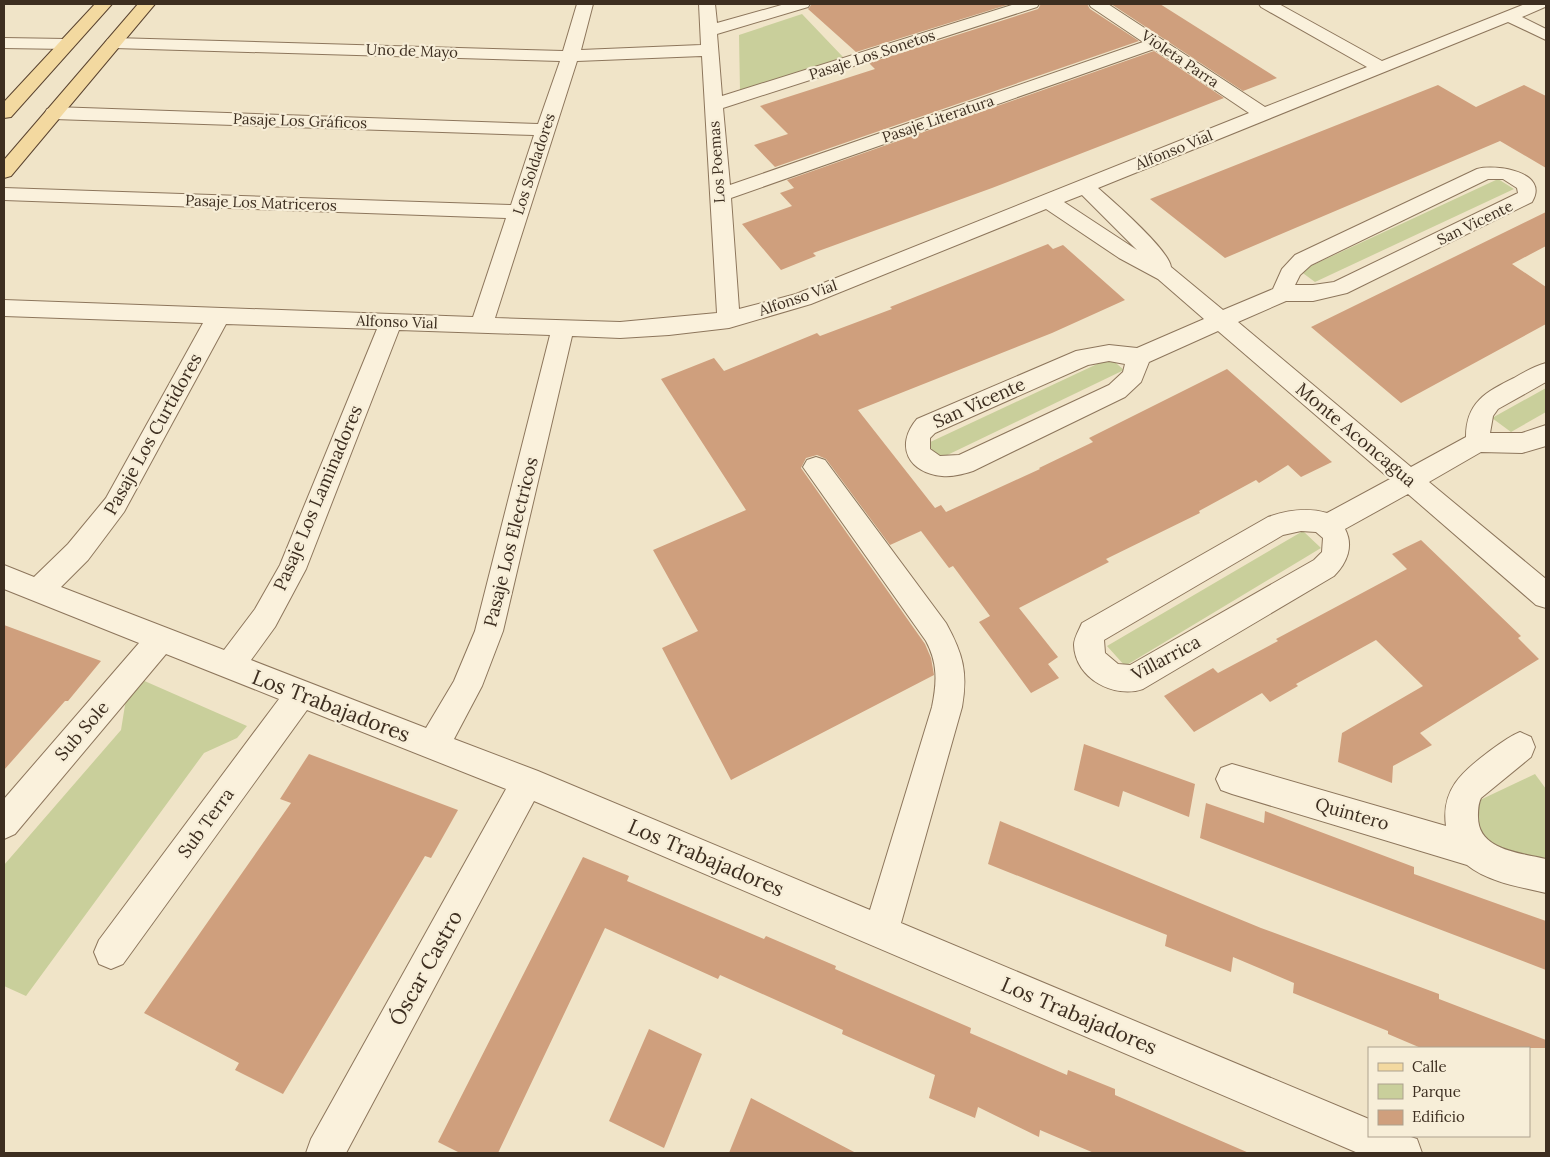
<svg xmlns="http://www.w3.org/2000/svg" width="1550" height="1157" font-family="Lora,serif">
	<rect width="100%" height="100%" fill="#f0e4c8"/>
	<!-- green -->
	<path fill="#c9cf9b" d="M802,14l41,43 -103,35 -1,-57z
		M1498,179l16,10 -199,93 -15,-11z
		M1110,358l14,12 -185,89 -13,-15z
		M1546,388v24l-35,20 -19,-14z
		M1303,531l18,17 -196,118 -18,-20z
		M140,679l107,47 -10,12 -33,15 -178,243 -22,-10v-121l117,-135 5,-31z
		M1535,774l11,15v74l-64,-20 -11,-19 9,-24z"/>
	<!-- building -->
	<path fill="#cf9f7d" d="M812,4h198l-154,48 -48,-43z
		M1041,4h46l3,5 49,32 -364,126 -21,-22 34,-11 -28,-28 115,-37 -6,-6 169,-54z
		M1111,4h49l117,74 -34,13z
		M1154,51l70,47 -232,90 -179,65 3,3 -35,14 -39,-46 50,-18 -12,-13 14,-5 -7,-8z
		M1438,85l38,22 48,-22 22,11v72l-46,-27 -275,117 -75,-59z
		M1546,212v34l-34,18 34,23v37l-145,79 -90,-76z
		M1048,244l5,5 10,-4 62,55 -73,33 -194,77 77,98 6,-3 5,7 94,-43 -1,-1 54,-26 -4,-4 138,-69 105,93 -31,15 -13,-12 -29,18 -3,-3 -57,31 1,2 -94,46 3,3 -90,46 39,49 -10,7 11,14 -28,15 -52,-71 11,-6 -37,-50 -4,2 -28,-37 -31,14 -64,-86 -9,-4 -11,3 -5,10 124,176 6,14 3,17 -203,105 -69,-132 36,-17 -45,-81 93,-40 -85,-131 53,-21 10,13 93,-38 3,3 72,-27 -2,-2z
		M1421,540l100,96 -3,2 21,21 -119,74 12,12 -39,21 -1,17 -54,-21 4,-29 81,-47 -47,-46 -80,44 2,2 -28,16 -8,-9 -68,39 -30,-36 49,-28 5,5 60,-32 -2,-2 131,-70 -15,-15z
		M4,625l97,36 -33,40h-3l-61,69z
		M1084,744l111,40 -6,33 -66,-26 -4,16 -45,-17z
		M309,754l149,56 -27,48 -6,-2 -142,238 -48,-24 4,-7 -95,-50 147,-210 -11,-4z
		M1206,803l58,20 1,-12 149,56v7l132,47v49l-346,-132z
		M1000,821l261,107 178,66v5l107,41v8h-125l-33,-14v-3l-95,-38 1,-10 -61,-26 -2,15 -66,-26 2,-11 -179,-71z
		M583,857l46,19 -2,5 137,58 2,-3 70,30 -1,3 136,59 -1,5 97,42 1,-5 47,19v6l134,58h-155l-54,-23 -1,7 -61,-30 -3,11 -46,-20 6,-23 -93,-41 1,-4 -123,-55 -2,4 -113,-51 -107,225h-38l-22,-11z
		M649,1029l53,25 -38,94 -55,-27z
		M751,1098l105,55h-127z"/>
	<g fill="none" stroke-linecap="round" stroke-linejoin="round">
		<defs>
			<path id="minor" d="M577,4h16l-12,46 120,-5 -2,-41h16l2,19 68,-19h25l-2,3 -91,27 5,62 293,-92h24l-2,3 -314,101 7,77 413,-143 -52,-35 -2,-3h19l157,103 102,-40 -106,-60 -2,-3h20l103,57 143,-57h21l-1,3 -23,10 24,12v11l-38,-18 -410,166c15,13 71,62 73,79l52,43 50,-21 9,-20 13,-14 182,-86c20,-5 73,3 55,33l-185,91 -34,8h-27l-48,21 173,145 55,-30c0,-35 20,-45 48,-59 10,-6 21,-12 32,-15v19l-48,27 -5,7 -3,17h32l24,-8v21l-24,7 -41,-1 -52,30 117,97v29l-10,-3 -128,-111 -63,35c9,17 2,34 -11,47l-191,113c-28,10 -68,-10 -69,-44 0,-7 5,-15 8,-22l186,-106c20,-7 39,-10 59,-4l63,-34 -172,-148 -69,31 -8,20 -16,15 -152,74c-10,3 -20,6 -31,5 -33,-3 -48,-30 -25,-57l159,-68 33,-6 28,3 67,-29 -46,-40 -39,-21 -73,-49 -235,95 -82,24 -60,7 -49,3 -48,-2 -69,295 -21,55 -28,53 84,32 332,139 62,-203c5,-24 6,-44 -6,-66l-123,-174 4,-7 9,-3 9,3 121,163c17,31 22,49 16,84l-61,216 468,196v17h39l9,3 5,14h-64l-824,-352 -188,352h-40l5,-14 195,-350 -199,-79 -184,254 -12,5 -12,-5 -5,-12 5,-12 180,-241 -113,-45 -151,180 -11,5v-40l135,-156 -135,-54v-24l30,12 34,-33 38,-46 97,-175 -199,-7v-16l469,17 33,-99 -502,-18v-12l507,17 23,-70 -480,-16 -7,-2 -2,-4 2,-4 7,-2 484,17 22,-63 -446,-13 -6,-1 -3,-4 3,-4 6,-1 449,13zM1154,49l95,64 -453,181 -57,15 -8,-111zM702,56l15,257 -97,9 -125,-4 82,-257zM1488,179h15l14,9 1,5 -184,89 -21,3h-18l5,-10 11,-10zM1082,195l55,55 -73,-48zM226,324l151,5 -97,236 -25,44 -31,41 -163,-63 27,-27 36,-48zM399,330l151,5 -75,296 -21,50 -28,47 -175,-68 24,-33 31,-58zM1109,361l16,3 -2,8 -14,13 -150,70 -19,1 -10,-7v-11l5,-5 153,-68zM1301,531l15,1 7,6 -1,14 -8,8 -184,105 -12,-1 -13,-11 -1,-13 179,-105z
				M4,38l62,1 6,1 3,4 -3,4 -6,1 -62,-1z
				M1520,732l11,5 4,10 -4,10 -50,41c-3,6 -3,13 -3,19 0,34 44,36 68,42v34c-26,-6 -58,-11 -79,-28l-235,-71 -11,-4 -5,-11 5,-11 11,-4 214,62c-5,-36 16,-54 41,-73 11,-8 21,-16 33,-21z"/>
			<path id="major" d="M95,4h17l-101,113 -7,1v-16z
				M138,4h17l-144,172 -7,2v-18z"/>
		</defs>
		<!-- minor casing -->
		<use href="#minor" stroke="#8d765c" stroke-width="2"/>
		<!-- major casing -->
		<use href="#major" stroke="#5b4430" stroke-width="2"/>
		<!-- minor -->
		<use href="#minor" fill="#faf1dc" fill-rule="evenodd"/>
		<!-- major -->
		<use href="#major" fill="#f3d9a0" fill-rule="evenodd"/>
	</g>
	<g text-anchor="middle" stroke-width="4.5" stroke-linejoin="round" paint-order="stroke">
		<!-- far-street labels -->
		<g font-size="15" fill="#3d2e20" stroke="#f7eed8">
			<text transform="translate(412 51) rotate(2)" y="5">Uno de Mayo</text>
			<text transform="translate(872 55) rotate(-18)" y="5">Pasaje Los Sonetos</text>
			<text transform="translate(1180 59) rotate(34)" y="5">Violeta Parra</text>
			<text transform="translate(938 119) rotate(-19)" y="5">Pasaje Literatura</text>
			<text transform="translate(300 121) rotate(2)" y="5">Pasaje Los Gráficos</text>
			<text transform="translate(1174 150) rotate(-22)" y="5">Alfonso Vial</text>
			<text transform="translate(717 162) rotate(-94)" y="5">Los Poemas</text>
			<text transform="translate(534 164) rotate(-72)" y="5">Los Soldadores</text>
			<text transform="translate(261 203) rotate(2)" y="5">Pasaje Los Matriceros</text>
			<text transform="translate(1475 223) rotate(-26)" y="5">San Vicente</text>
			<text transform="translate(798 298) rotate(-19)" y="5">Alfonso Vial</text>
			<text transform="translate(397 322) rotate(2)" y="5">Alfonso Vial</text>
		</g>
		<!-- street labels -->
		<g font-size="18" fill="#3d2e20" stroke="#f7eed8">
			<text transform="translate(979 403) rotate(-24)" y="6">San Vicente</text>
			<text transform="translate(153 434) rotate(-61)" y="6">Pasaje Los Curtidores</text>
			<text transform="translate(1356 435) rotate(40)" y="6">Monte Aconcagua</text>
			<text transform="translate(318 498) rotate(-67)" y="6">Pasaje Los Laminadores</text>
			<text transform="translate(511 542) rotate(-76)" y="6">Pasaje Los Electricos</text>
			<text transform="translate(1166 658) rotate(-28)" y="6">Villarrica</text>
			<text transform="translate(82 731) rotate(-49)" y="6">Sub Sole</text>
			<text transform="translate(1352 814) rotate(16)" y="6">Quintero</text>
			<text transform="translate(206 823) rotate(-54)" y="6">Sub Terra</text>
		</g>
		<!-- near-street labels -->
		<g font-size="21" fill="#3d2e20" stroke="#f7eed8">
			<text transform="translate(331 706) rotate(21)" y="7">Los Trabajadores</text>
			<text transform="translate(706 858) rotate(23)" y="7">Los Trabajadores</text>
			<text transform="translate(426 968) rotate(-61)" y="7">Óscar Castro</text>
			<text transform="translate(1079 1016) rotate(23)" y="7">Los Trabajadores</text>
		</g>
	</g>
	<!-- border -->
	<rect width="1550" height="1157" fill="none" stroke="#3d2e20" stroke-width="10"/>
	<!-- legend -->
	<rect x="1368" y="1047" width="162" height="90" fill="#f7eed8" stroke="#ada18e"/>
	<rect x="1378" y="1063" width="25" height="8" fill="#f3d9a0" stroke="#ada18e"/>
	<text x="1412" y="1072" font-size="15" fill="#3d2e20">Calle</text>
	<rect x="1378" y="1084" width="25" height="15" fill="#c9cf9b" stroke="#ada18e"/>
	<text x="1412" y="1097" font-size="15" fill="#3d2e20">Parque</text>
	<rect x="1378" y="1110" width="25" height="15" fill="#cf9f7d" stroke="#ada18e"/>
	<text x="1412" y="1122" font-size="15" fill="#3d2e20">Edificio</text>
</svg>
